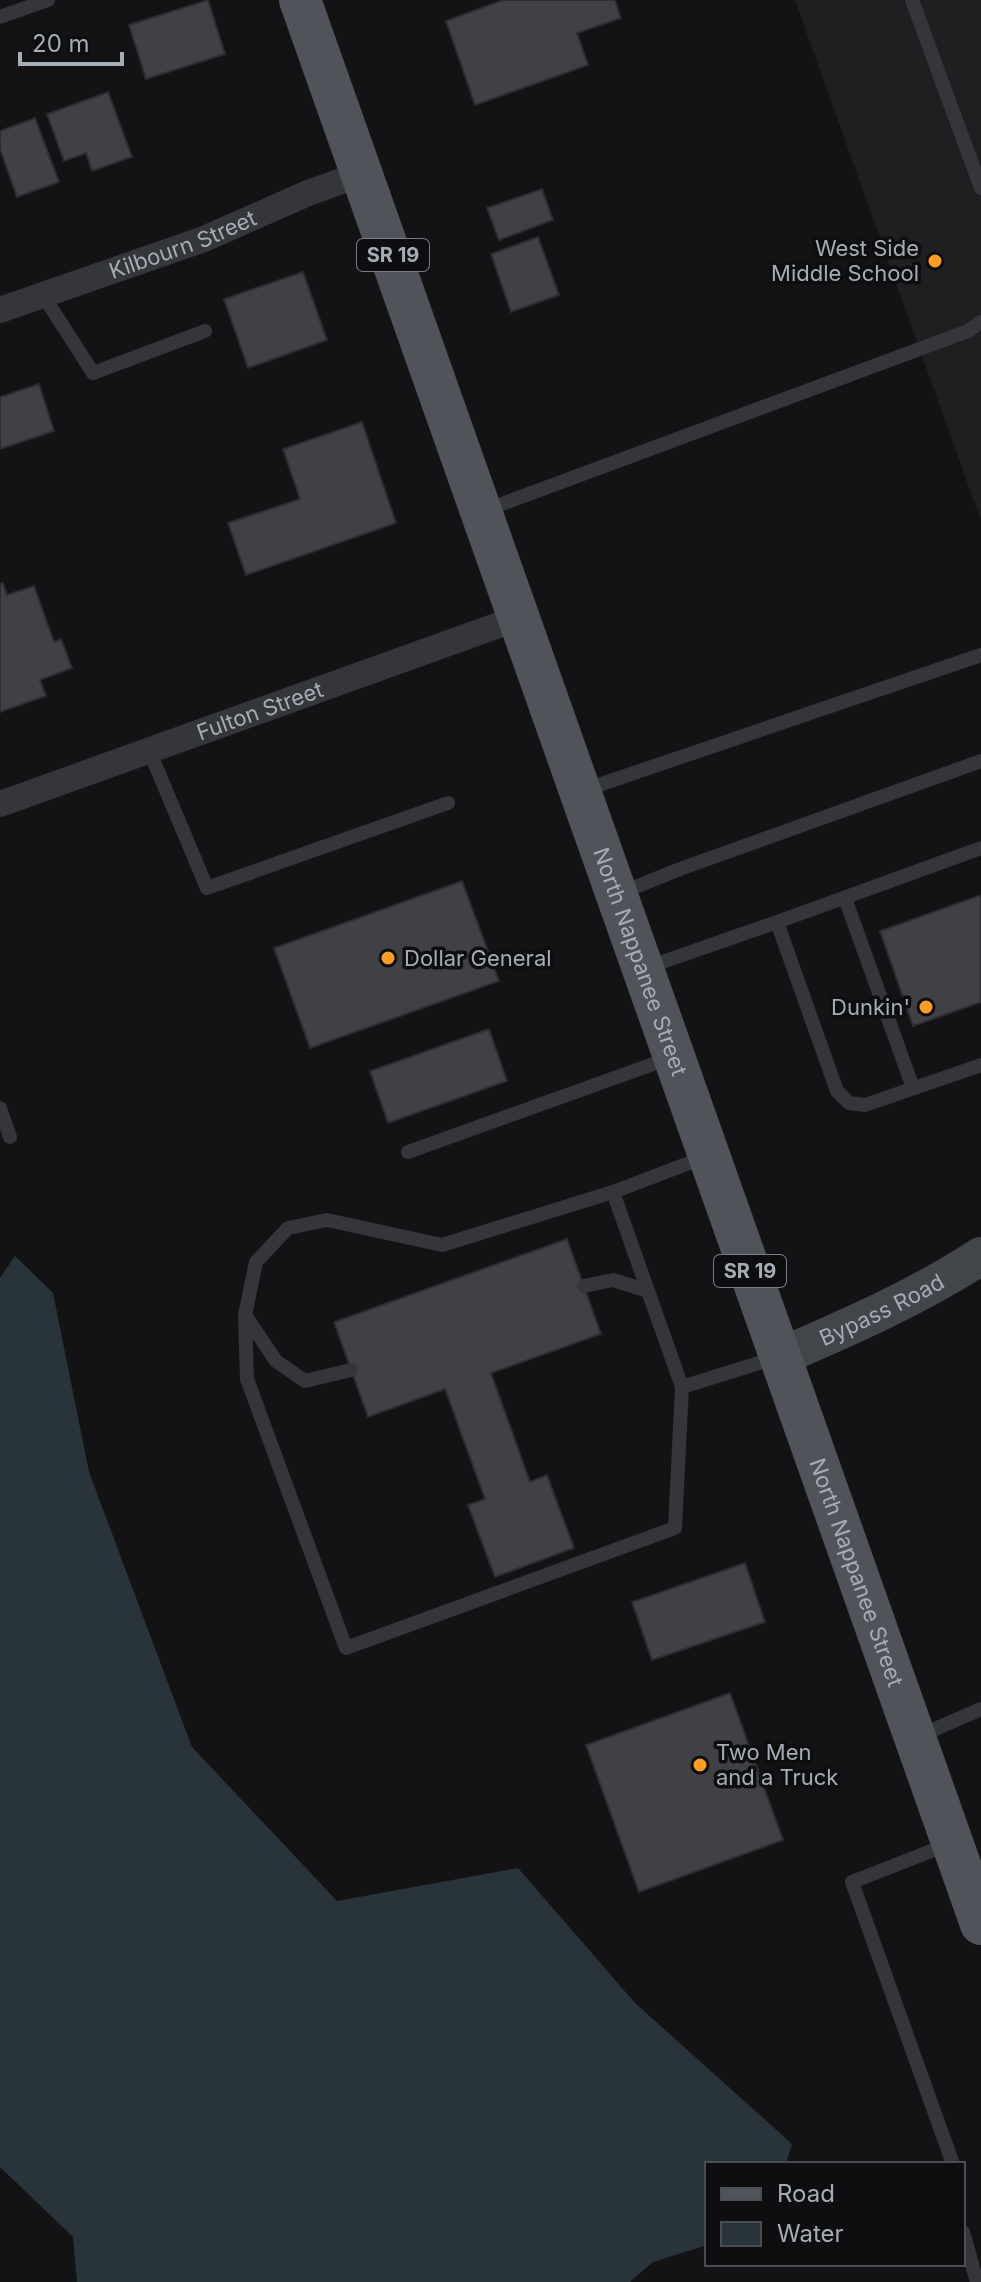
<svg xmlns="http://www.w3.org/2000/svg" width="981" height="2282" font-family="Inter,sans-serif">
	<rect width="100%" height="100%" fill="#131315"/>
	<!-- built -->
	<path fill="#1f1f22" d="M795,0h186v521z"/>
	<!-- water -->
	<path fill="#29343a" d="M15,1256l38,37 36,179 103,275 145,154 181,-33 117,135 157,141 -6,20h-79v81l-54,17 -23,20h-553l-4,-45 -73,-70v-889z"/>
	<!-- building -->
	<path fill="#3f4145" stroke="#2d2d31" stroke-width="2" d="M208,0l17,54 -79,25 -17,-54z
		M503,0h112l6,18 -44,15 11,32 -113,40 -29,-84z
		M108,92l24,65 -40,14 -6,-18 -22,8 -17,-47z
		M35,118l24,64 -42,15 -17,-48v-18z
		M542,189l11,31 -54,20 -12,-32z
		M538,237l21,58 -48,17 -20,-58z
		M303,272l24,68 -79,28 -24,-69z
		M39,384l15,47 -54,18v-52z
		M362,422l34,101 -150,52 -18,-52 72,-24 -17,-50z
		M3,583l4,12 27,-9 20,56 7,-3 11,29 -32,12 6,16 -46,16v-128z
		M462,881l37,100 -189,67 -36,-100z
		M981,895v107l-68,24 -33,-95z
		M489,1029l18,52 -119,42 -18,-52z
		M567,1239l34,95 -110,39 39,109 17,-7 27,73 -79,29 -27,-72 17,-6 -40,-110 -77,28 -34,-95z
		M745,1563l20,59 -113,38 -20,-58z
		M730,1693l53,147 -144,52 -53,-147z"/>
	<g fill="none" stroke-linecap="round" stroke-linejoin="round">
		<!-- service -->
		<path stroke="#34363a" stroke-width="14" d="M912,0l69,188
			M0,17l48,-17
			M43,295l50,78 112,-42
			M483,511l485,-180 13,-9
			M149,750l58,138 241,-85
			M584,790l397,-135
			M618,894l62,-25 301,-108
			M845,898l68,190
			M777,922l204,-74
			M648,967l129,-45 60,169 12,12 16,2 116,-40
			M0,1108l10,29
			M408,1152l262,-94
			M613,1192l69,195 96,-30
			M584,1286l29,-6 35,11
			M245,1315l2,64 99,269 329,-120 7,-141
			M351,1370l-46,11 -29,-20 -31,-46 11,-53 32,-34 39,-8 115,25 171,-53 92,-35
			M919,1736l62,-27
			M949,1844l-97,38 101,282
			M963,2232l14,50"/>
		<!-- minor -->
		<g stroke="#34363a" stroke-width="26">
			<path id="s1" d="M0,310l204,-71 104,-46 56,-20"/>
			<path id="s2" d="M0,804l521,-187"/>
		</g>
		<!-- secondary -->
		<path stroke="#42454a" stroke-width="38" id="s3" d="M780,1357c69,-30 138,-60 201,-101"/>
		<!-- primary -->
		<path stroke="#50535a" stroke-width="42" id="s4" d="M300,0l681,1924"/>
	</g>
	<!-- markers -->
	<g fill="#fd9d23" stroke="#0e0e10" stroke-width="3">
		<circle cx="935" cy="261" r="8"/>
		<circle cx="388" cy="958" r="8"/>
		<circle cx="926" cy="1007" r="8"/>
		<circle cx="700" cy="1765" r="8"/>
	</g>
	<g text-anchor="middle" stroke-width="7" stroke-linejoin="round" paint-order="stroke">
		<!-- shield labels -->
		<g fill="#0e0e10" stroke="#777d84" stroke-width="2">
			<rect x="357" y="239" width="72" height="32" rx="6"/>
			<rect x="714" y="1255" width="72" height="32" rx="6"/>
		</g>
		<g font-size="20" font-weight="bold" fill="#a4acb6">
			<text x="393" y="262">SR 19</text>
			<text x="750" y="1278">SR 19</text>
		</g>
		<!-- street labels -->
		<g font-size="22" fill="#a4acb6" stroke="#0e0e10">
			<text dy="8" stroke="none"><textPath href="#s1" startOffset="194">Kilbourn Street</textPath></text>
			<text dy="8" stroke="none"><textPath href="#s2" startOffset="276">Fulton Street</textPath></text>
			<text dy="8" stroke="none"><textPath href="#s4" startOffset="1020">North Nappanee Street</textPath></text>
			<text dy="8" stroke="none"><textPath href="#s3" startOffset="112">Bypass Road</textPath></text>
			<text dy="8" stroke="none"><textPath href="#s4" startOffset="1668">North Nappanee Street</textPath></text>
		</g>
		<!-- poi labels -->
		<g font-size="22" fill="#a4acb6" stroke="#0e0e10" text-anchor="end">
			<text x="919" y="256">West Side<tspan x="919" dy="25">Middle School</tspan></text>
			<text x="404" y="966" text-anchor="start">Dollar General</text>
			<text x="910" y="1015">Dunkin'</text>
			<text x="716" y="1760" text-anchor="start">Two Men<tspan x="716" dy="25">and a Truck</tspan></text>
		</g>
	</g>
	<!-- legend -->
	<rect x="705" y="2162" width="260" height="104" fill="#0e0e10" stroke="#4a4d52" stroke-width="2"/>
	<rect x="721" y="2188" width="40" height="12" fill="#50535a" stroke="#4a4d52" stroke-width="2"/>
	<text x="777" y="2202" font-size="24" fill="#a4acb6">Road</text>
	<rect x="721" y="2222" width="40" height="24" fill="#29343a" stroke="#4a4d52" stroke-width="2"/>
	<text x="777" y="2242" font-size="24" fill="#a4acb6">Water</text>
	<!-- scale -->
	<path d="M20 52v12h102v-12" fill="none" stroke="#a4acb6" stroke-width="4"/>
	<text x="32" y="52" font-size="24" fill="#a4acb6" stroke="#0e0e10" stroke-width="6" paint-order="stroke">20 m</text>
</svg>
